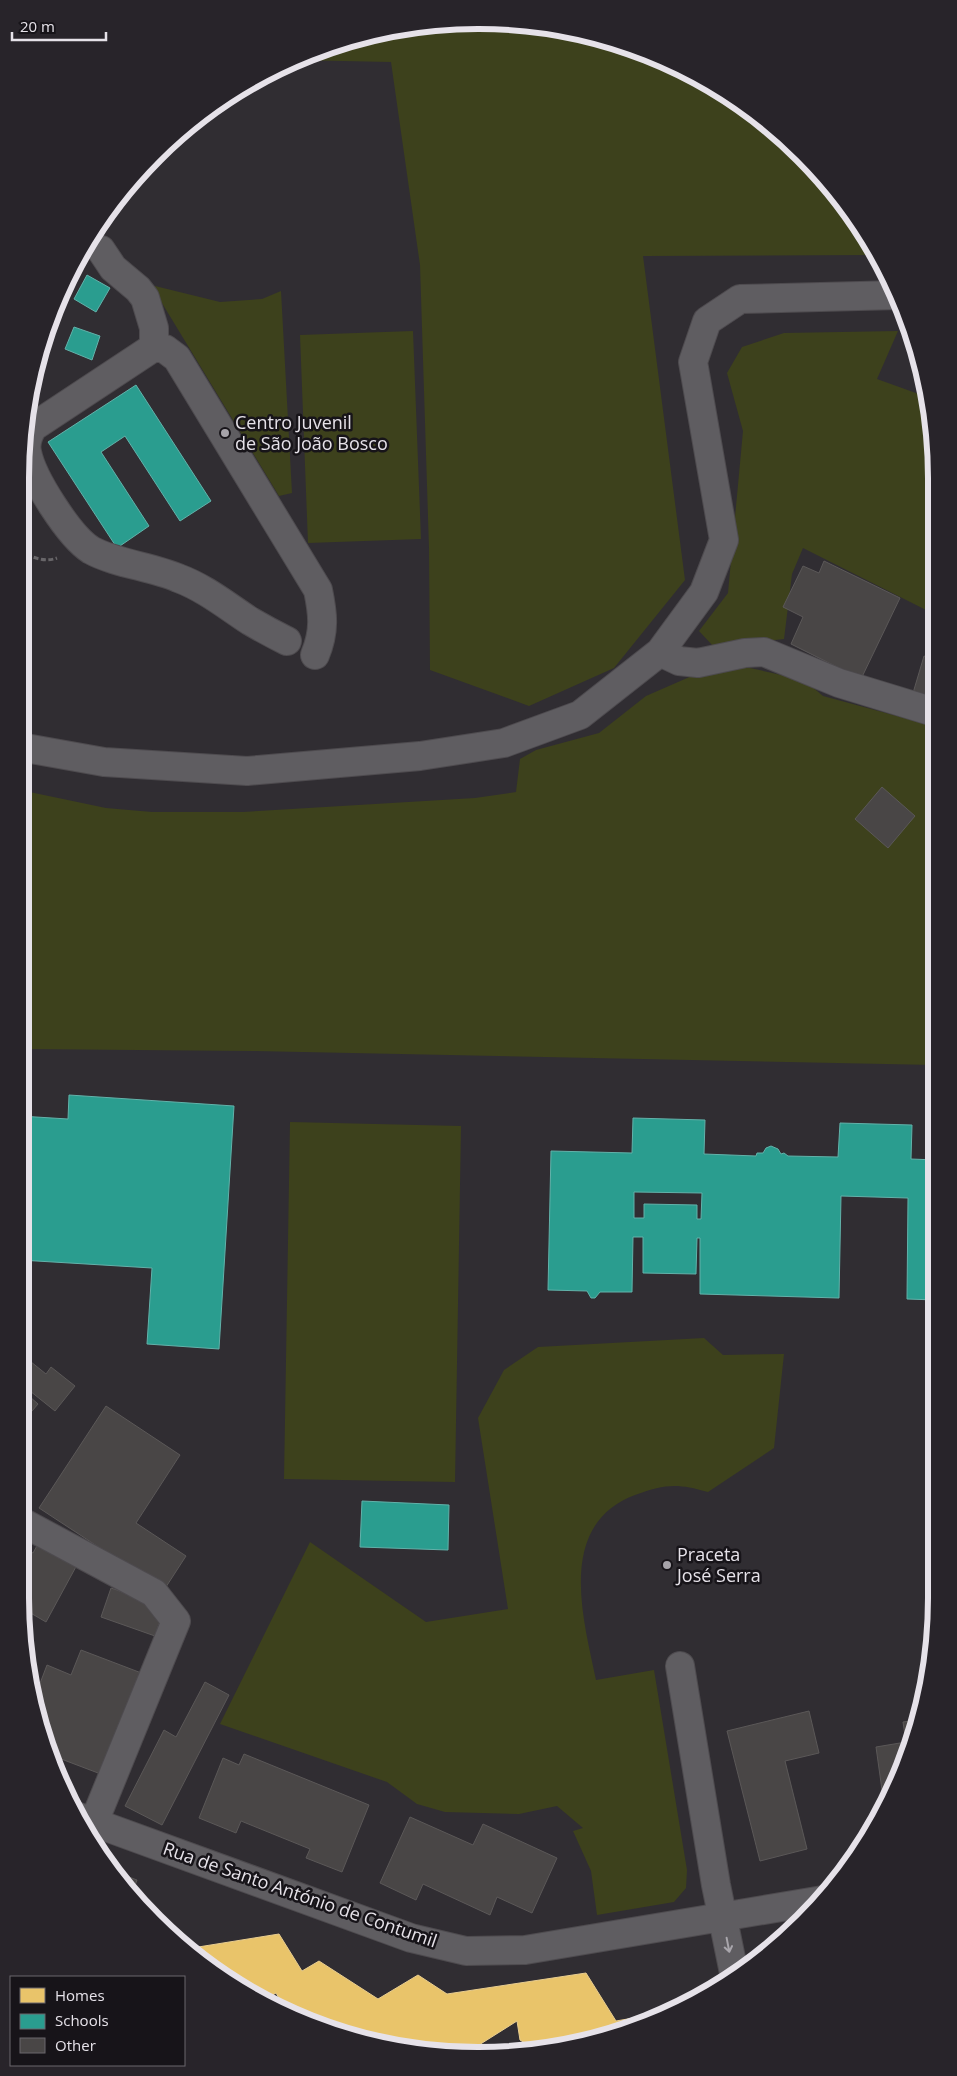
<svg xmlns="http://www.w3.org/2000/svg" width="957" height="2076" font-family="'Open Sans',sans-serif">
	<rect width="100%" height="100%" fill="#302d32"/>
	<!-- green -->
	<path fill="#3d411c" d="M478,20l90,9 86,26 103,60 85,84 32,56 -231,1 42,324 -71,88 -85,38 -99,-36 -1,-122 -9,-283 -29,-203 -98,-2 10,-5 86,-26z
		M151,285l69,17 42,-3 19,-8 11,202 -13,3z
		M413,331l8,208 -113,4 -8,-208z
		M898,331l-21,48 50,18 6,21 1,192 -2,3 -129,-65 -11,26 -8,65 -70,8 -15,-16 29,-38 15,-162 -16,-58 15,-26 42,-14z
		M717,665l33,3 54,12 19,16 111,30 1,339 -684,-14 -231,-2v-259l86,18 46,4h91l232,-14 41,-6 4,-33 16,-9 63,-17 47,-37z
		M290,1122l171,4 -6,356 -171,-3z
		M704,1338l19,17 61,-1 -10,94 -66,44c-31,-9 -43,-8 -73,3 -79,30 -52,122 -39,185l58,-10 33,200 -1,18 -12,14 -77,13 -6,-44 -18,-40 10,-3 -26,-22 -38,8 -74,-2 -28,-8 -30,-22 -167,-58 90,-182 116,80 82,-13 -30,-191 26,-48 34,-23z"/>
	<!-- homes -->
	<path fill="#e9c46a" stroke="#e8cd90" d="M279,1934l23,37 17,-10 59,38 40,-24 29,19 139,-21 30,48 52,-9 -42,20 -37,8 -4,-6 -17,11 -29,7 -19,-12 -3,-19 -46,29 -55,-2 -11,-7 -23,3 -97,-36 -9,-15 -12,7 -15,-6 -57,-46z"/>
	<!-- schools -->
	<path fill="#2a9d8f" stroke="#62b2aa" fill-rule="evenodd" d="M95,228l2,1 -5,16 -5,-2z
		M87,275l23,13 -14,24 -22,-13z
		M74,327l26,9 -8,24 -27,-11z
		M136,385l75,116 -31,20 -55,-85 -24,16 48,74 -32,22 -69,-106z
		M69,1095l165,11 -15,243 -72,-5 5,-76 -132,-8v-144l48,3z
		M633,1118l72,2 -1,34 52,2 1,-3h6l3,-5 5,-2 7,3 3,5 3,-1 4,3 50,1 2,-34 72,2 -1,34 25,1v140l-29,-1 1,-101 -67,-2 -2,102 -139,-4v-56h-3l-1,36 -53,-1v-36h-10l-1,55h-32l-5,6h-4l-4,-7 -39,-1 3,-139 81,2zM634,1192l68,1 -1,26h-4v-14l-53,-1v14h-10z
		M362,1501l87,4 -1,45 -88,-3z"/>
	<!-- building -->
	<path fill="#494646" stroke="#5b5858" d="M824,561l76,37 -39,81 -70,-35 12,-27 -20,-10 20,-41 16,7z
		M924,656l10,3v39l-21,-5z
		M882,787l33,29 -27,32 -33,-29z
		M20,1353l26,21 5,-7 24,19 -20,25 -35,-28z
		M20,1388l18,16 -18,21z
		M106,1406l74,49 -44,68 50,33 -22,34 -125,-82z
		M39,1542l39,21 -32,59 -24,-14 5,-13 -7,-4v-45l13,7z
		M111,1588l54,19 -10,29 -54,-19z
		M81,1650l63,24 -38,102 -58,-22 -4,-9 -8,-51 11,-29 24,10z
		M205,1682l24,13 -67,130 -37,-19 39,-76 12,7z
		M809,1711l10,42 -34,8 22,88 -47,12 -33,-130z
		M918,1720l-16,53 -15,24h-4l-7,-50 30,-5 -3,-20z
		M244,1754l125,51 -27,67 -36,-14 4,-9 -69,-28 -5,12 -37,-15 24,-60 16,7z
		M410,1817l63,28 10,-21 74,34 -25,55 -35,-16 -7,18 -67,-31 -7,16 -36,-17z
		M113,1871l24,9 -6,16z"/>
	<g fill="none" stroke-linecap="round" stroke-linejoin="round">
		<defs>
			<path id="minor" d="M101,250l12,18 25,21 7,9 9,30v19
				M287,641c-12,-6 -25,-13 -37,-20 -23,-15 -45,-33 -72,-43 -25,-11 -64,-15 -87,-28 -22,-14 -59,-72 -64,-98 -2,-9 1,-17 6,-25l121,-80 11,2 12,9 141,232c5,24 7,41 -3,65
				M660,652l19,9 19,2 47,-10 19,-1 75,31 95,29
				M20,747l84,15 143,9 173,-15 84,-13 76,-28 80,-63 44,-60 20,-52 -31,-178 14,-41 33,-22 158,-4
				M20,1521l134,72 22,28 -82,201
				M680,1666l36,219 18,88
				M76,1816l335,122 55,13 59,-1 298,-50"/>
		</defs>
		<!-- minor casing -->
		<use href="#minor" stroke="#4e4b4f" stroke-width="30"/>
		<!-- path -->
		<path stroke="#686669" stroke-width="3" stroke-dasharray="5 2.5" stroke-linecap="butt" d="M20,551c12,6 24,12 37,7"/>
		<!-- minor -->
		<use href="#minor" stroke="#5f5d61" stroke-width="28"/>
	</g>
	<!-- one-way arrows -->
	<defs><path id="oneway-shaft" d="M-6 0H5M1.5-3L5.5 0L1.5 3" fill="none" stroke-width="1.6" stroke-linecap="round" stroke-linejoin="round" transform="scale(1.25)"/></defs>
	<use stroke="#a9a6ac" href="#oneway-shaft" transform="translate(728 1945) rotate(79)"/>
	<!-- markers -->
	<g fill="#a6a3a9" stroke="#171419" stroke-width="2">
		<circle cx="225" cy="433" r="5"/>
		<circle cx="667" cy="1565" r="5"/>
	</g>
	<g text-anchor="middle" stroke-width="5" stroke-linejoin="round" paint-order="stroke">
		<!-- poi labels -->
		<g font-size="18" fill="#e6e2e9" stroke="#171419" text-anchor="start">
			<text x="235" y="429">Centro Juvenil<tspan x="235" dy="21">de São João Bosco</tspan></text>
			<text x="677" y="1561">Praceta<tspan x="677" dy="21">José Serra</tspan></text>
		</g>
		<!-- street labels -->
		<g font-size="18" fill="#e6e2e9" stroke="#171419">
			<text transform="translate(300 1895) rotate(19)" y="6">Rua de Santo António de Contumil</text>
		</g>
	</g>
	<!-- crop -->
	<path d="M0 0H957V2076H0ZM478 29H479A449 449 0 0 1 928 478V1598A449 449 0 0 1 479 2047H478A449 449 0 0 1 29 1598V478A449 449 0 0 1 478 29Z" fill="#28242a" fill-rule="evenodd"/>
	<path fill="none" stroke="#e6e2e9" stroke-width="6" d="M478 29H479A449 449 0 0 1 928 478V1598A449 449 0 0 1 479 2047H478A449 449 0 0 1 29 1598V478A449 449 0 0 1 478 29Z"/>
	<!-- legend -->
	<rect x="10" y="1976" width="175" height="90" fill="#171419" stroke="#6a666c"/>
	<rect x="20" y="1988" width="25" height="15" fill="#e9c46a" stroke="#6a666c"/>
	<text x="55" y="2001" font-size="15" fill="#e6e2e9">Homes</text>
	<rect x="20" y="2014" width="25" height="15" fill="#2a9d8f" stroke="#6a666c"/>
	<text x="55" y="2026" font-size="15" fill="#e6e2e9">Schools</text>
	<rect x="20" y="2038" width="25" height="15" fill="#494646" stroke="#6a666c"/>
	<text x="55" y="2051" font-size="15" fill="#e6e2e9">Other</text>
	<!-- scale -->
	<path d="M12 32v8h94v-8" fill="none" stroke="#e6e2e9" stroke-width="2.5"/>
	<text x="20" y="32" font-size="15" fill="#e6e2e9" stroke="#171419" stroke-width="4" paint-order="stroke">20 m</text>
</svg>
